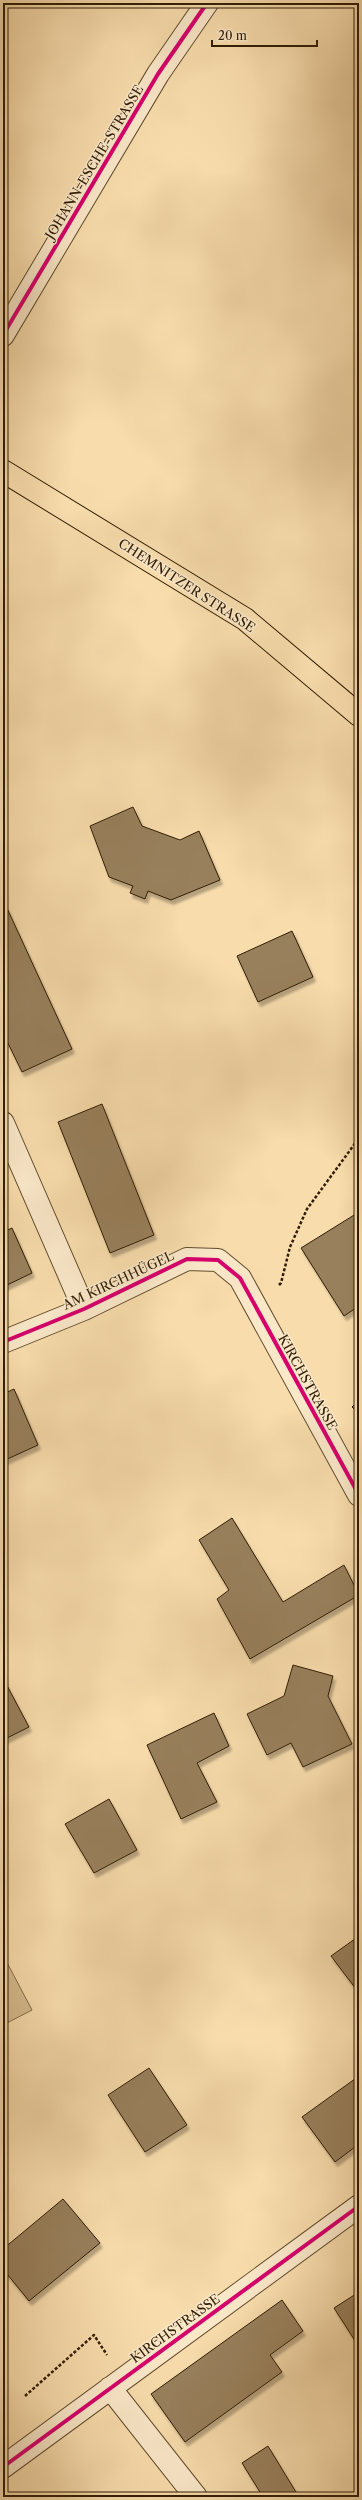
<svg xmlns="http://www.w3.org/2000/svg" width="362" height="2500" font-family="'Libre Caslon Text',serif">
	<defs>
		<filter id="shadow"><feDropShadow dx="2.5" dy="4.5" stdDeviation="1" flood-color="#0004"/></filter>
	</defs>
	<rect width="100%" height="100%" fill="#f8dcac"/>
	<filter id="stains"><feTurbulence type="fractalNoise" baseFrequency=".005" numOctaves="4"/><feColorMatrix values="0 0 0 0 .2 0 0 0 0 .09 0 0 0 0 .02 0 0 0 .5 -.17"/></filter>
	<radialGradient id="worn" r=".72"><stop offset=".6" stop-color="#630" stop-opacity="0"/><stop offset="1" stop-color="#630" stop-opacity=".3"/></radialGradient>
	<!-- green -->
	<path fill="#d6bc8f" stroke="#836c4a" d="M3,1955l29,55 -29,15z"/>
	<!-- building -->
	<path fill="#98805b" stroke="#301d04" filter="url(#shadow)" d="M133,807l9,19 38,14 19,-9 21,49 -49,20 -23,-9 -3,8 -15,-6 3,-7 -24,-9 -19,-51z
		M6,906l66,143 -50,23 -19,-39v-126z
		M292,931l21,46 -55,25 -21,-46z
		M102,1104l52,131 -44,18 -52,-131z
		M359,1212v94l-15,10 -43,-68z
		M12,1228l20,45 -29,14v-55z
		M14,1389l24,56 -35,16v-67z
		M359,1400v14l-7,-7z
		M232,1518l51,84 61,-37 15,30 -109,64 -33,-60 12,-9 -30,-50z
		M293,1665l40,11 -5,20 24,48 -49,23 -12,-24 -24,12 -20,-41 37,-18z
		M3,1678l26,49 -26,13z
		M214,1713l15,33 -32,17 20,39 -36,17 -34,-74z
		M109,1799l28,51 -43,23 -29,-49z
		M359,1936v57l-28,-37z
		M149,2068l38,57 -42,27 -37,-57z
		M359,2076v68l-24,18 -33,-45z
		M63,2199l37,44 -71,58 -26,-32v-20z
		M359,2292v55l-25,-39z
		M282,2300l21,31 -33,24 12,17 -97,70 -34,-48z
		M268,2446l31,51h-36l-21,-34z"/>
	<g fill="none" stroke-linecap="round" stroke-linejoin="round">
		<defs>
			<path id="minor" d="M3,335l155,-261 49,-71
				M3,1123l81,186
				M3,1342l81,-33 103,-50 31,1 22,18 119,217
				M110,2388l86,109
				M3,2467l356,-261"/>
			<path id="major" d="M3,471l242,148 114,96"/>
		</defs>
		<!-- minor casing -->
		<use href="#minor" stroke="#624d2e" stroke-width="24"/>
		<!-- major casing -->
		<use href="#major" stroke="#301d04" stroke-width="24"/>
		<!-- path -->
		<path stroke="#301d04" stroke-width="2.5" stroke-dasharray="3 2" stroke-linecap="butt" d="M279,1285l2,-2 9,-36 17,-38 52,-71
			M25,2396l69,-61 13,20"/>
		<!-- minor -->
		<use href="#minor" stroke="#fae8c9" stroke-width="22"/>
		<!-- major -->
		<use href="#major" stroke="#f8dcac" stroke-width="22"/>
		<defs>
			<path id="cycleway" d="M3,335l155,-261 49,-71
				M3,1342l81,-33 103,-50 31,1 22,18 119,217
				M3,2467l356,-261"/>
		</defs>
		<!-- cycleway casing -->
		<use href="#cycleway" stroke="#fae8c9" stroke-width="6"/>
		<!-- cycleway -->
		<use href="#cycleway" stroke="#d6006c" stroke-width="4"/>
	</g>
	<g text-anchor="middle" stroke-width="3" stroke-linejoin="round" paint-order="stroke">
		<!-- street labels -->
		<g font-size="13" fill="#301d04" stroke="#fae8c9">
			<text transform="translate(94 162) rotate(-59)" y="5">JOHANN-ESCHE-STRASSE</text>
			<text transform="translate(187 585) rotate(33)" y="5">CHEMNITZER STRASSE</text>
			<text transform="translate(118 1280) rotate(-25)" y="5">AM KIRCHHÜGEL</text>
			<text transform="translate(308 1382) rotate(61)" y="5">KIRCHSTRASSE</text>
			<text transform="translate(175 2328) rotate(-36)" y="5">KIRCHSTRASSE</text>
		</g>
	</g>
	<!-- margin -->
	<rect width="362" height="2500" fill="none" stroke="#f8dcac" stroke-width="16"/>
	<rect x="4" y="4" width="354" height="2492" fill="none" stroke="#301d04" stroke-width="2"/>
	<rect x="8" y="8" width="346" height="2484" fill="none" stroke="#301d04"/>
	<!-- scale -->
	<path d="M212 40v6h105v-6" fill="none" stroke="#301d04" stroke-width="2"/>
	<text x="218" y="40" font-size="12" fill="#301d04" stroke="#fae8c9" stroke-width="3" paint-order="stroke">20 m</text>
	<rect width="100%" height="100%" filter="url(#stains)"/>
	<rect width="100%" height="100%" fill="url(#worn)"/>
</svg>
